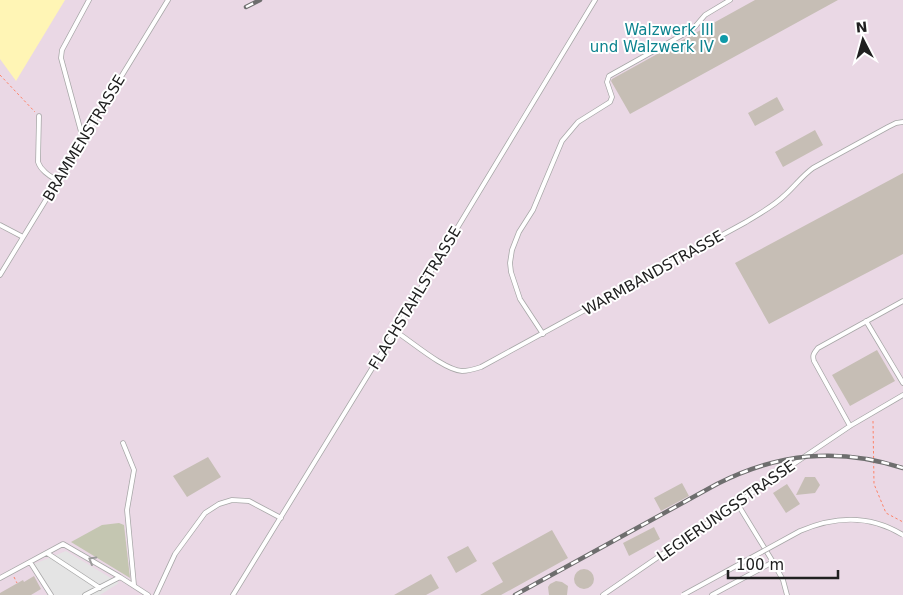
<svg xmlns="http://www.w3.org/2000/svg" width="903" height="595" font-family="'DejaVu Sans',sans-serif">
	<rect width="100%" height="100%" fill="#f1eee6"/>
	<!-- industrial -->
	<path fill="#ead8e5" d="M0,0h903v595h-903z"/>
	<!-- construction -->
	<path fill="#c4c6b1" d="M119,523l5,2 6,53 -59,-36 31,-17z"/>
	<!-- sand -->
	<path fill="#fff5b5" d="M0,0h65l-49,81 -16,-22z"/>
	<!-- parking -->
	<path fill="#e4e4e4" d="M66,551l53,32 -19,12h-46l-20,-31z"/>
	<!-- building -->
	<path fill="#c6beb5" d="M755,0h83l-208,114 -19,-33 1,-2z
		M777,97l7,13 -29,16 -7,-13z
		M815,130l8,15 -40,22 -8,-15z
		M903,173v81l-134,70 -34,-61z
		M877,350l18,31 -45,25 -18,-31z
		M208,457l13,20 -34,20 -14,-21z
		M805,477h10l5,8 -5,8 -19,2z
		M682,483l7,13 -28,15 -7,-13z
		M787,484l13,20 -14,9 -13,-20z
		M654,527l6,12 -31,17 -6,-13z
		M552,530l16,28 -67,37h-21l23,-13 -11,-19z
		M468,546l9,15 -21,12 -9,-16z
		M574 579a10 10 0 1 1 20 0a10 10 0 1 1-20 0Z
		M431,574l8,14 -13,7h-32z
		M34,576l7,13 -10,6h-31v-2l23,-13 1,2z
		M556,581l6,1 6,4 -1,9h-18l-1,-8 2,-3z"/>
	<g fill="none" stroke-linecap="round" stroke-linejoin="round">
		<defs>
			<path id="service" d="M39,116l-1,46c3,9 12,14 20,19
				M83,139l-22,-81 1,-8 27,-50
				M0,225l23,12
				M0,275l168,-275
				M866,321l37,62
				M395,331c16,10 49,39 67,40 7,0 13,-2 19,-4l265,-145c13,-8 28,-16 39,-27 10,-9 17,-19 28,-27l75,-41 8,-4 7,-1
				M543,334l-23,-35 -9,-27 -1,-9 2,-13 7,-18 14,-22 29,-69 16,-19 32,-20 2,-5 -5,-15 2,-6 84,-47 12,-14 25,-15
				M850,426l-36,-65c-2,-6 0,-8 4,-13l85,-47
				M123,443l11,27 -7,40 7,75
				M737,503l36,59 10,18 4,15
				M47,553l53,35
				M30,562l21,33
				M0,578l63,-34 57,33 28,18
				M85,595l35,-18
				M156,595l19,-41 30,-41 14,-9 13,-4 17,1 32,17
				M233,595l162,-264 200,-331
				M603,595l192,-132 55,-37 53,-31
				M712,595l61,-33"/>
		</defs>
		<!-- service casing -->
		<use href="#service" stroke="#a7a7a7" stroke-width="5.5"/>
		<!-- path -->
		<path stroke="#fe8369" stroke-width="1" stroke-dasharray="2.5 2.5" stroke-linecap="butt" d="M0,75l35,37
			M873,421l1,63 12,29 17,9
			M14,577l3,6"/>
		<!-- service -->
		<use href="#service" stroke="#fff" stroke-width="4"/>
		<defs>
			<path id="rail" d="M246,7l14,-7
				M515,595l202,-111c61,-31 121,-37 186,-16"/>
		</defs>
		<!-- rail casing -->
		<use href="#rail" stroke="#6e6e6e" stroke-width="4.5"/>
		<!-- rail -->
		<use href="#rail" stroke="#fff" stroke-width="2.5" stroke-dasharray="8" stroke-linecap="butt"/>
		<defs>
			<path id="service-bridge" d="M683,595l117,-64c35,-15 69,-17 103,4"/>
		</defs>
		<!-- service-bridge casing -->
		<use href="#service-bridge" stroke="#a7a7a7" stroke-width="5.5" stroke-linecap="butt"/>
		<!-- service-bridge -->
		<use href="#service-bridge" stroke="#fff" stroke-width="4"/>
	</g>
	<!-- one-way arrows -->
	<defs><path id="oneway-chevron" d="M-2-3.5L2.5 0L-2 3.5" fill="none" stroke-width="1.6" stroke-linecap="round" stroke-linejoin="round" transform="scale(1.25)"/></defs>
	<use stroke="#9b9b9b" href="#oneway-chevron" transform="translate(92 560) rotate(-150)"/>
	<!-- markers -->
	<circle fill="#0f9aa8" stroke="#fff" stroke-width="2" cx="724" cy="39" r="5"/>
	<g text-anchor="middle" stroke-width="4" stroke-linejoin="round" paint-order="stroke">
		<!-- culture labels -->
		<g font-size="15" fill="#0d838f" stroke="#fff" text-anchor="end">
			<text x="714" y="35">Walzwerk III<tspan x="714" dy="17">und Walzwerk IV</tspan></text>
		</g>
		<!-- street labels -->
		<g font-size="15" fill="#202020" stroke="#fff">
			<text transform="translate(84 138) rotate(-59)" y="5">BRAMMENSTRASSE</text>
			<text transform="translate(653 273) rotate(-29)" y="5">WARMBANDSTRASSE</text>
			<text transform="translate(415 298) rotate(-59)" y="5">FLACHSTAHLSTRASSE</text>
			<text transform="translate(726 511) rotate(-35)" y="5">LEGIERUNGSSTRASSE</text>
		</g>
	</g>
	<!-- north arrow -->
	<g transform="translate(863 40) rotate(354)" stroke="#ffffff" stroke-width="4" paint-order="stroke">
	<path d="M0-4L9 19L0 12L-9 19Z" fill="#202020"/>
	<text y="-8" font-size="14" font-weight="bold" text-anchor="middle" fill="#202020">N</text>
	</g>
	<!-- scale -->
	<path d="M728 570v8h110v-8" fill="none" stroke="#202020" stroke-width="2.5"/>
	<text x="736" y="570" font-size="15" fill="#202020" stroke="#ffffff" stroke-width="4" paint-order="stroke">100 m</text>
</svg>
